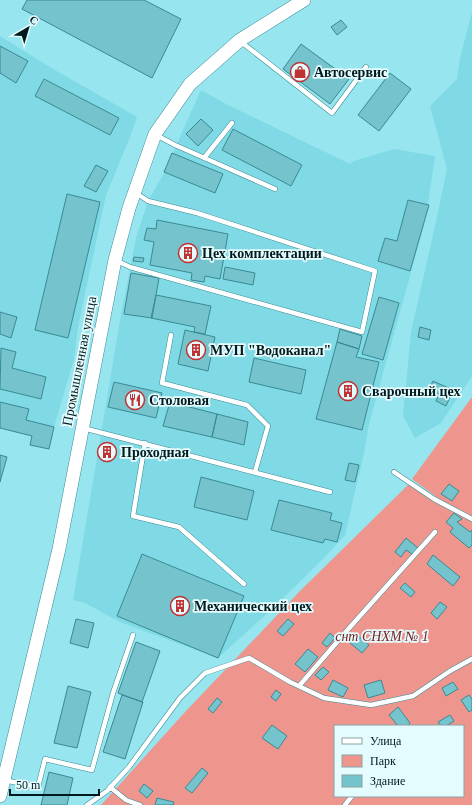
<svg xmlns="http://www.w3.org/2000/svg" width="472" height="805" font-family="'Times New Roman',serif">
	<rect width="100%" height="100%" fill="#96e5ef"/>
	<!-- built -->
	<path fill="#7fdae5" d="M472,12v364l-31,47 -26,15 -12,-22 8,-84 23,-101 13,-62 -17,-63 27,-27 3,-21z
		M0,36l53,33 84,48 -7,20 -24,58 -28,132 -4,32 -20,68 -5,22 -19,-4 2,-9 -32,-8z
		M201,90l25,14 124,60 4,-3 40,-12 41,7 -7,48 -5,25 -54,195 -5,29 -19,82 -22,24 -52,51 -53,48 -98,-36 -35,-19 -12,-3 48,-285 15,-77 12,-37 15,-26z"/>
	<!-- green -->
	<path fill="#ee968e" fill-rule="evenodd" d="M472,397v408h-371l85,-94 113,-119 112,-110 23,17 27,14 -26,-17 -23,-17zM335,726h128v70h-128z"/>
	<!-- building -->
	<path fill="#74c3cd" stroke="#398a93" d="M27,0h117l37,19 -29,59 -130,-69z
		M341,20l6,7 -10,8 -6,-8z
		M301,44l48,35 -19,25 -47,-35z
		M0,46l28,15 -12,22 -16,-10z
		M390,73l21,16 -32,42 -21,-16z
		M44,79l75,39 -9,17 -75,-39z
		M201,119l12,11 -15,16 -12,-12z
		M233,129l69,36 -11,21 -69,-36z
		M172,153l51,21 -8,19 -51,-21z
		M96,165l12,6 -12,21 -12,-6z
		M67,194l33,8 -32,136 -33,-8z
		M408,200l21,5 -19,66 -32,-10 7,-23 12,3z
		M157,220l71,14 -8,45 -15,-3 -1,6 -13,-2 1,-7 -42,-8 4,-23 -10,-2 3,-12 9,1z
		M134,257l10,1 -1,4 -10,-1z
		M225,267l30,6 -2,12 -30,-6z
		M131,273l28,5 -7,40 -28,-4z
		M156,295l55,11 -6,28 -11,-2 1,-5 -44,-9z
		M379,297l20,6 -16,57 -21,-6z
		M0,312l17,5 -6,21 -11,-4z
		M420,327l11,3 -2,10 -11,-3z
		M340,329l22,7 -3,13 -22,-7z
		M185,330l30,7 -7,34 -30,-7z
		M337,342l22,7 -3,8 23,5 -17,68 -46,-11z
		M1,348l15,4 -4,16 34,9 -5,22 -41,-10z
		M254,358l52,12 -5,24 -52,-12z
		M433,381l20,9 -7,16 -10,-5 3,-7 -10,-4z
		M114,382l48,11 -6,25 -48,-11z
		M0,402l29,7 -3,11 28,7 -5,22 -19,-4 2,-9 -32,-8z
		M170,402l47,12 -5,23 -49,-11z
		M217,414l31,8 -4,23 -32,-8z
		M100,446l15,3 -2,9 -15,-4z
		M0,455l7,2 -7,25z
		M349,463l10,2 -4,17 -10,-2z
		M201,477l53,14 -7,29 -53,-13z
		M449,484l10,7 -7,10 -11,-7z
		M279,500l53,13 -2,7 12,3 -5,19 -12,-3 -2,4 -52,-13z
		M454,513l8,6 -5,3 13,10 2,-2v15l-3,3 -19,-16 3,-4 -7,-6z
		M406,538l12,10 -6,6 -6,-4 -5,7 -6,-5z
		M142,554l102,42 -26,62 -101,-42z
		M433,555l27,22 -7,9 -26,-22z
		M405,583l10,9 -4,5 -11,-9z
		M440,602l7,5 -10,12 -6,-6z
		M76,619l18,4 -6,25 -18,-5z
		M288,619l6,5 -11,12 -6,-5z
		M330,633l5,5 -8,9 -5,-4z
		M356,634l13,11 -7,8 -13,-11z
		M136,642l24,9 -18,51 -24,-9z
		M308,649l10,8 -13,15 -10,-8z
		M323,667l6,5 -8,8 -6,-5z
		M333,680l15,8 -5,9 -15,-7z
		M381,680l4,13 -17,5 -4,-13z
		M453,682l5,7 -12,7 -4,-8z
		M68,686l23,6 -14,56 -23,-5z
		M276,690l5,4 -5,7 -5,-4z
		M122,695l21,7 -18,57 -22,-7z
		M469,695l3,4v11l-3,2 -8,-12z
		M217,698l5,4 -9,11 -5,-4z
		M398,707l12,16 -3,3h-9l-9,-11z
		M450,715l4,6 -8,5h-5l-3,-4z
		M272,725l15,11 -9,13 -16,-11z
		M202,768l6,5 -16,20 -7,-5z
		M49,772l24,6 -6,27h-26z
		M144,784l9,7 -6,7 -8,-7z
		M157,798l17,4 -1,3h-18z"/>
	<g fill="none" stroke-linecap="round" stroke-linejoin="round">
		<defs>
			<path id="lane" d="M240,41l92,72 34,-46
				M156,135l19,10 100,44
				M204,158l28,-35
				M117,261l13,6 232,65 13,-61 -178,-58 -49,-12 -12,-8
				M171,335l-9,48 85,22 21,21 -13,46
				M83,428l247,64
				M145,443l-12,73 46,11 65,57
				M394,472l40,27 38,20
				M299,686l52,-60 84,-94
				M4,780l34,7 7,-28 47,11 21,-77 20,-58
				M110,787l16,13 14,5
				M87,805l20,-14 22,-24 51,-69 25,-25 44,-15 41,24 34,16 47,7 42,-9 37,-25 22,-12
				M345,805l7,-9"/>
			<path id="secondary" d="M0,796l59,-247 56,-289 14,-52 26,-74 35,-50 50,-44 64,-40"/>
		</defs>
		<!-- lane casing -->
		<use href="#lane" stroke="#3a8a94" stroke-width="5.5"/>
		<!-- secondary casing -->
		<use href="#secondary" stroke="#3a8a94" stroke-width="14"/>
		<!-- lane -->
		<use href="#lane" stroke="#fff" stroke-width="4.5"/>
		<!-- secondary -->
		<use href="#secondary" stroke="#fff" stroke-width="13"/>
	</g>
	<!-- icons -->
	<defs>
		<symbol id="shop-ring" viewBox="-11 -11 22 22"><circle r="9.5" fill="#e5fcfe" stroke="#c13232" stroke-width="1.5"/><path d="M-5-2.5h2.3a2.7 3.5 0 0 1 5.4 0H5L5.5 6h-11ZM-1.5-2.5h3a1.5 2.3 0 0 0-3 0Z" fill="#c13232"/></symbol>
		<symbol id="building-ring" viewBox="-11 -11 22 22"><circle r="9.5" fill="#e5fcfe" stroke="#c13232" stroke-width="1.5"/><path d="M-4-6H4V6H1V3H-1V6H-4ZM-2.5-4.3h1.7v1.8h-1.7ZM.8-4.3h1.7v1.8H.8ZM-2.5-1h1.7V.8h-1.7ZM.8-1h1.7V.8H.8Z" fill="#c13232"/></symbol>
		<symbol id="restaurant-ring" viewBox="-11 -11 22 22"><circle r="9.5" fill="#e5fcfe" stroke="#c13232" stroke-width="1.5"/><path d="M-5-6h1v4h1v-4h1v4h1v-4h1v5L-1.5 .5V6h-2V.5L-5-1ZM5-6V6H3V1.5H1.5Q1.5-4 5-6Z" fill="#c13232"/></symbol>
	</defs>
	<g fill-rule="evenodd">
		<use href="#shop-ring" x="289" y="61" width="22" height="22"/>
		<use href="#building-ring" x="177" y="242" width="22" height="22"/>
		<use href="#building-ring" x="185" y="339" width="22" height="22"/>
		<use href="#building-ring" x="337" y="380" width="22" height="22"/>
		<use href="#restaurant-ring" x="124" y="389" width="22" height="22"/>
		<use href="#building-ring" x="96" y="441" width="22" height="22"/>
		<use href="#building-ring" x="169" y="595" width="22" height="22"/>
	</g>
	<g text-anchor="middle" stroke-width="3.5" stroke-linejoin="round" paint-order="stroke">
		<!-- poi labels -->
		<g font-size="14" font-weight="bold" fill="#021a1d" stroke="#e5fcfe" text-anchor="start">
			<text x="314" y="77">Автосервис</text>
			<text x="202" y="258">Цех комплектации</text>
			<text x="210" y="355">МУП "Водоканал"</text>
			<text x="362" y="396">Сварочный цех</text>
			<text x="149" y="405">Столовая</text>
			<text x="121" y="457">Проходная</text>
			<text x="194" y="611">Механический цех</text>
		</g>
		<!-- street labels -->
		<g font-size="14" fill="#021a1d" stroke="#e5fcfe">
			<text transform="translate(79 361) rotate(-79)" y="5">Промышленная улица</text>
		</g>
		<!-- park labels -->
		<g font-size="14" font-style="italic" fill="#771c1c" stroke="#e5fcfe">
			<text x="382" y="641">снт СНХМ № 1</text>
		</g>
	</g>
	<!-- legend -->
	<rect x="334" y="725" width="130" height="72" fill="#e5fcfe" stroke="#8aa2a4"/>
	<rect x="342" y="738" width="20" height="6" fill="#ffffff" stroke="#8aa2a4"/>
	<text x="370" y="745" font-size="12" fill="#021a1d">Улица</text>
	<rect x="342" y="755" width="20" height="12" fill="#ee968e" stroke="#8aa2a4"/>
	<text x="370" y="765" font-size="12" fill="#021a1d">Парк</text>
	<rect x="342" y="775" width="20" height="12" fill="#74c3cd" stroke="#8aa2a4"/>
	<text x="370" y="785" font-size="12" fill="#021a1d">Здание</text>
	<!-- north arrow -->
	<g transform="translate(28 28) rotate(38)" stroke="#e5fcfe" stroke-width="3" paint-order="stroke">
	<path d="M0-3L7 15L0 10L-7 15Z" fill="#021a1d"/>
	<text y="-6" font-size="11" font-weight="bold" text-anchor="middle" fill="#021a1d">С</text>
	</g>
	<!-- scale -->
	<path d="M10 789v6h89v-6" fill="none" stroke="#021a1d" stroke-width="2"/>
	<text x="16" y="789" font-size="12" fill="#021a1d" stroke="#e5fcfe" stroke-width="3" paint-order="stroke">50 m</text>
</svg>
